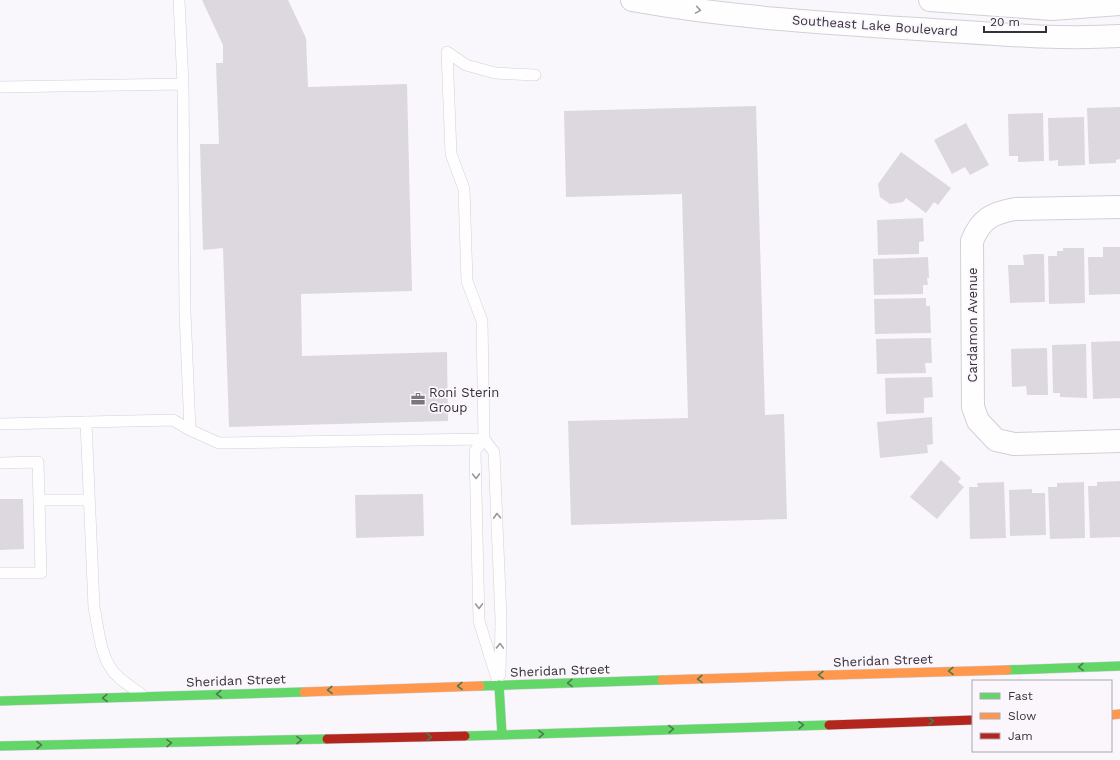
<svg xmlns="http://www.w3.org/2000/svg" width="1120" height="760" font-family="'Work Sans',sans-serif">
	<rect width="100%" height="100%" fill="#f9f7fb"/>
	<!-- building -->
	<path fill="#ddd8e0" d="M202,0h86l18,38 2,49 99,-3 5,207 -111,3 1,62 145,-4 1,69 -219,6 -6,-179 -20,2 -3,-106h19l-3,-81h7v-18z
		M756,106l9,309 19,-1 3,105 -216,6 -3,-104 120,-3 -6,-224 -116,3 -2,-86z
		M1120,107v52l-4,1v3l-27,1 -2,-56z
		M1043,113l1,48 -26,1v-6h-9l-1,-42z
		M1084,117l1,48 -27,1v-6l-9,1 -1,-43z
		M966,123l23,42 -19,10 -5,-8 -13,7 -18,-34z
		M901,152l50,36 -13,17 -4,-3 -8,11 -20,-15 -3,4 -13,2 -10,-7 -2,-13z
		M923,218l1,23 -5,1v12l-41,1 -1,-35z
		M1103,247h17v47l-31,1 -1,-38h15z
		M1063,248h21l1,55 -36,1 -1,-48h9v-5h6z
		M1034,254h10l1,48 -35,1 -2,-38h16l-1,-10z
		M928,257l1,21h-2l1,7h-5v9l-49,1 -1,-36z
		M926,298v8h4l1,27 -56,1 -1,-35z
		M931,338l1,25h-7l1,10 -49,1 -1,-35z
		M1120,341v57l-27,1 -2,-57z
		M1086,344l1,54 -27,-1v-4h-7l-1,-48z
		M1047,348l1,47h-21l-1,-9 -14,1 -1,-38z
		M932,377l1,20 -9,1v15l-38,1 -1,-36z
		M932,417l1,27 -6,1 1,8 -48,5 -3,-36z
		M941,460l20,18 -3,4 6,5 -27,32 -27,-22z
		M1120,481v56l-30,1 -2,-52h9v-4z
		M1004,482l2,56 -36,1 -1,-52h9l-1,-4z
		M1084,482l1,56 -35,1 -2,-52h9v-4z
		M1032,489v4h13l1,42 -36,1 -1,-46z
		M423,494l1,42 -68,2 -1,-43z
		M0,499h23l1,50 -24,1z"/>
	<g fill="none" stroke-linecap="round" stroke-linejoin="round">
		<defs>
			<path id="lane" d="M447,52l4,102 13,35 3,92 15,40 2,118 -9,12 4,170 20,64
				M447,52l19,13 29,8 40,2
				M0,87l183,-3
				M86,422l8,185c4,19 6,47 18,63 7,10 20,17 29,24
				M0,424l173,-4 17,10 -5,-118 -2,-228 -4,-84
				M190,430l29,13 265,-4
				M484,439l10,13 7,167 -1,56
				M0,463l38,-1 3,111h-41
				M39,500h50"/>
			<path id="street" d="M632,0c94,17 190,23 286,29 67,4 134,11 202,7
				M930,0l122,9 68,-5
				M1120,207l-105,2c-23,4 -34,10 -43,32l1,166 5,14 18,19 18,4 106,-3"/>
			<path id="fast" d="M1007,670l113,-4
				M499,685l3,50
				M480,686l182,-6
				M0,701l304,-9
				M465,736l364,-11
				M0,746l327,-7"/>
			<path id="slow" d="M662,680l345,-10
				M304,692l176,-6
				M1111,715l9,-1"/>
			<path id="jam" d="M829,725l144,-5
				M327,739l138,-3"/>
		</defs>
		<!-- lane casing -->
		<use href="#lane" stroke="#d4cfd7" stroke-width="12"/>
		<!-- street casing -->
		<use href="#street" stroke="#d4cfd7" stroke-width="24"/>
		<!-- fast casing -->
		<use href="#fast" stroke="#d4cfd7" stroke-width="10"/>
		<!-- slow casing -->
		<use href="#slow" stroke="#d4cfd7" stroke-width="10"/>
		<!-- jam casing -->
		<use href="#jam" stroke="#d4cfd7" stroke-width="10"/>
		<!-- lane -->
		<use href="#lane" stroke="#fefefe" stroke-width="11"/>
		<!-- street -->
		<use href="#street" stroke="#fefefe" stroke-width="22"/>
		<!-- fast -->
		<use href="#fast" stroke="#63d668" stroke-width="9"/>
		<!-- slow -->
		<use href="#slow" stroke="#ff974d" stroke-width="9"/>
		<!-- jam -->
		<use href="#jam" stroke="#b3261e" stroke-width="9"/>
	</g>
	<!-- one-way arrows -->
	<defs><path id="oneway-chevron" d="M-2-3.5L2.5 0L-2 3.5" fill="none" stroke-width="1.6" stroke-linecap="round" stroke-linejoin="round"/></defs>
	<g stroke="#9a979c">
		<use href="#oneway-chevron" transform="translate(698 10) rotate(9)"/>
		<use href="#oneway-chevron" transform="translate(476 476) rotate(89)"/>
		<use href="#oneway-chevron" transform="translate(497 516) rotate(-93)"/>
		<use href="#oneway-chevron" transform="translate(479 606) rotate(89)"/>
		<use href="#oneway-chevron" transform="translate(500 646) rotate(-88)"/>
	</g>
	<g stroke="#4b7b4f">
		<use href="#oneway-chevron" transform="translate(1081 667) rotate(178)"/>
		<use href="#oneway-chevron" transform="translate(951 671) rotate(178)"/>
		<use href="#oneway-chevron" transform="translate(821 675) rotate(178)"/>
		<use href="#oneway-chevron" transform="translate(700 679) rotate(178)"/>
		<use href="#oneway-chevron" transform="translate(570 683) rotate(178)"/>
		<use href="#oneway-chevron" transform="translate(460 686) rotate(178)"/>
		<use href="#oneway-chevron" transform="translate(330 690) rotate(178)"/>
		<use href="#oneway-chevron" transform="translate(219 694) rotate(178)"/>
		<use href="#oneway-chevron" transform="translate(105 698) rotate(178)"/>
		<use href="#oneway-chevron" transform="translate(931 721) rotate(-2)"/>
		<use href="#oneway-chevron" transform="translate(801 725) rotate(-2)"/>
		<use href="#oneway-chevron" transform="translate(671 729) rotate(-2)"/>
		<use href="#oneway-chevron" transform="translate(541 734) rotate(-2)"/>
		<use href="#oneway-chevron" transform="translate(429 737) rotate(-2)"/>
		<use href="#oneway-chevron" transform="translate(299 740) rotate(-1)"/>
		<use href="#oneway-chevron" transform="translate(169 743) rotate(-1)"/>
		<use href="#oneway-chevron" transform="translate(39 745) rotate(-1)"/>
	</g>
	<!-- icons -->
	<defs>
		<symbol id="office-bare" viewBox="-9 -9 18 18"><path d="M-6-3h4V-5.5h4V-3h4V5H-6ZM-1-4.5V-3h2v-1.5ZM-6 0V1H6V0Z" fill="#7b767e" stroke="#faf6fc" stroke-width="2.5" paint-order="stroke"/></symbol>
	</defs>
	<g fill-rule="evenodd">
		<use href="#office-bare" x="408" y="389" width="20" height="20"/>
	</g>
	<g text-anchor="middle" stroke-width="3.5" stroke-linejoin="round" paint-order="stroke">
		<!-- street labels -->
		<g font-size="13" fill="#37303b" stroke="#faf6fc">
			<text transform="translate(875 25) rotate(4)" y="5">Southeast Lake Boulevard</text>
			<text transform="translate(972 325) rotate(-90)" y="5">Cardamon Avenue</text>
			<text transform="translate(883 660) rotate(-2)" y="5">Sheridan Street</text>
			<text transform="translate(560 670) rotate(-2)" y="5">Sheridan Street</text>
			<text transform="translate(236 680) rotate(-2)" y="5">Sheridan Street</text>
		</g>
		<!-- poi labels -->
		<g font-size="13" fill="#37303b" stroke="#faf6fc" text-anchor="start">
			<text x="429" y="397">Roni Sterin<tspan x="429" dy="15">Group</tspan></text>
		</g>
	</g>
	<!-- legend -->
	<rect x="972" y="680" width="140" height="72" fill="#faf6fc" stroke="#aca7af"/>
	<rect x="980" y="693" width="20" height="6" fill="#63d668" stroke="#aca7af"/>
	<text x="1008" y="700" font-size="12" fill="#37303b">Fast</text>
	<rect x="980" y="713" width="20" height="6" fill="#ff974d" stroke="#aca7af"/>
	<text x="1008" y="720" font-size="12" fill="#37303b">Slow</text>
	<rect x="980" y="733" width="20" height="6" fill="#b3261e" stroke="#aca7af"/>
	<text x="1008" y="740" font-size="12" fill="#37303b">Jam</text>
	<!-- scale -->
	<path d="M984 26v6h62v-6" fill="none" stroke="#37303b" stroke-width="2"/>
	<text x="990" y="26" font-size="12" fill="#37303b" stroke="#faf6fc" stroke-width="3" paint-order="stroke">20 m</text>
</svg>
